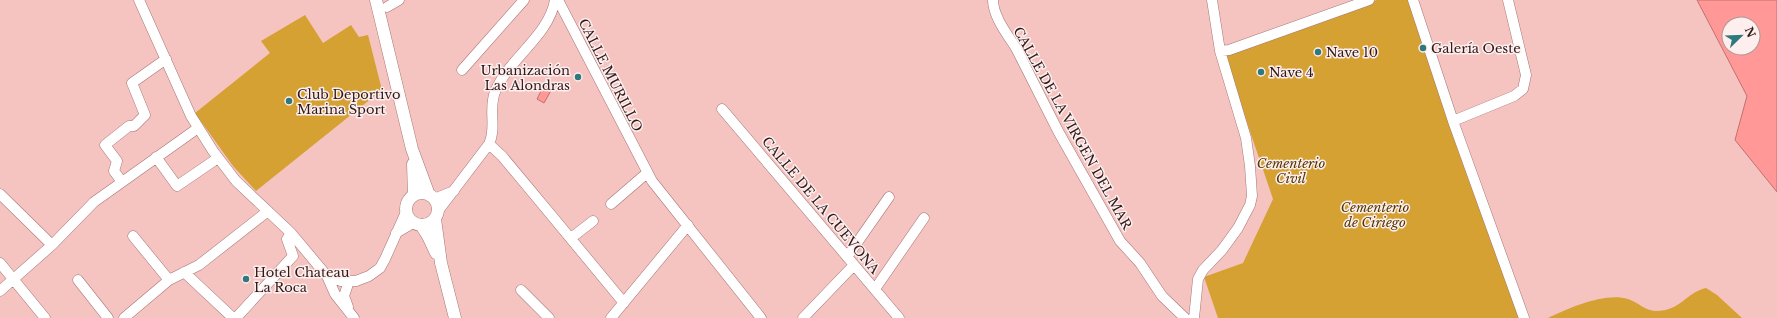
<svg xmlns="http://www.w3.org/2000/svg" width="1777" height="318" font-family="'Libre Baskerville',serif">
	<rect width="100%" height="100%" fill="#f5c3c0"/>
	<!-- green -->
	<path fill="#d5a132" d="M1377,0h33l111,318h-303l-14,-41 39,-14 30,-64 -47,-138 -1,-7z
		M305,15l18,28 28,-18 8,12 9,-2 14,55 -126,101 -23,-25 -38,-53 75,-60 -9,-12z
		M1706,288l11,7 25,23h-194c21,-10 57,-26 80,-19 10,3 17,12 28,12 25,0 29,-18 50,-23z"/>
	<!-- water -->
	<path fill="#ff9896" stroke="#c07270" fill-rule="evenodd" d="M1697,0h80v192l-42,-52 12,-44zM1729,24h24v24h-24z
		M545,83l8,4 -9,16 -7,-4z"/>
	<g fill="none" stroke-linecap="round" stroke-linejoin="round">
		<defs>
			<path id="minor" d="M139,0l52,116 22,35 23,30 55,52 36,43 14,5h15l13,-5 11,-8 5,-9 21,-47
				M558,0l94,181 109,137
				M993,0c0,16 14,34 23,48l42,83 62,110 20,22 22,33 23,22
				M1413,0l40,121 71,197
				M387,7l12,-7
				M1220,51l9,-1 140,-50
				M462,70l62,-70
				M722,109l177,209
				M1453,121l61,-25 9,-7 3,-14 -18,-75
				M489,144l13,12 50,60 72,87
				M156,157l21,29 41,-28
				M122,182l-8,-11 3,-10 -12,-16 24,-19h5l11,-11 -13,-32 34,-24
				M0,194l52,51
				M434,199l20,-8
				M611,204l36,-31
				M438,211l51,-67c8,-16 -1,-35 6,-52 13,-33 54,-56 60,-92
				M396,233l17,-10
				M133,236l36,44
				M571,238l22,-17
				M847,257l42,-60
				M0,263l45,55
				M184,272l49,46
				M327,276l8,18 19,24
				M78,280l30,38
				M875,289l49,-71
				M521,290l28,28
				M0,291l52,-46 42,-43 104,-74
				M348,307l-4,-11 5,-15
				M124,318l45,-38 30,-15 69,-54
				M236,318l57,-62 -6,-17 4,-6
				M611,318l77,-93
				M803,318l51,-53
				M1194,318l4,-39 5,-9 19,-20 16,-22 12,-23 2,-9 -2,-30 -4,-28 -26,-87 -8,-51"/>
			<path id="major" d="M376,0l36,149 17,46
				M413,164l1,31
				M406 209a16 16 0 1 1 32 0a16 16 0 1 1-32 0Z
				M435,219l6,44 14,55
				M421,225l7,11 8,17"/>
		</defs>
		<!-- minor casing -->
		<use href="#minor" stroke="#a47674" stroke-width="11"/>
		<!-- major casing -->
		<use href="#major" stroke="#a47674" stroke-width="13"/>
		<!-- minor -->
		<use href="#minor" stroke="#fff" stroke-width="10"/>
		<!-- major -->
		<use href="#major" stroke="#fff" stroke-width="12"/>
	</g>
	<!-- markers -->
	<g fill="#2f787d" stroke="#feeeed" stroke-width="1.5">
		<circle cx="1423" cy="48" r="4"/>
		<circle cx="1318" cy="52" r="4"/>
		<circle cx="1261" cy="72" r="4"/>
		<circle cx="578" cy="77" r="4"/>
		<circle cx="289" cy="101" r="4"/>
		<circle cx="246" cy="279" r="4"/>
	</g>
	<g text-anchor="middle" stroke-width="3" stroke-linejoin="round" paint-order="stroke">
		<!-- poi labels -->
		<g font-size="13" fill="#2c1a19" stroke="#feeeed" text-anchor="start">
			<text x="1431" y="53">Galería Oeste</text>
			<text x="1326" y="57">Nave 10</text>
			<text x="570" y="75" text-anchor="end">Urbanización<tspan x="570" dy="15">Las Alondras</tspan></text>
			<text x="1269" y="77">Nave 4</text>
			<text x="297" y="99">Club Deportivo<tspan x="297" dy="15">Marina Sport</tspan></text>
			<text x="254" y="277">Hotel Chateau<tspan x="254" dy="15">La Roca</tspan></text>
		</g>
		<!-- street labels -->
		<g font-size="13" fill="#2c1a19" stroke="#feeeed">
			<text transform="translate(611 75) rotate(63)" y="5">CALLE MURILLO</text>
			<text transform="translate(1073 128) rotate(61)" y="5">CALLE DE LA VIRGEN DEL MAR</text>
			<text transform="translate(821 205) rotate(50)" y="5">CALLE DE LA CUEVONA</text>
		</g>
		<!-- park labels -->
		<g font-size="13" font-style="italic" fill="#4e3700" stroke="#feeeed">
			<text x="1291" y="168">Cementerio<tspan x="1291" dy="15">Civil</tspan></text>
			<text x="1375" y="212">Cementerio<tspan x="1375" dy="15">de Ciriego</tspan></text>
		</g>
	</g>
	<!-- north arrow -->
	<g transform="translate(1741 36) rotate(67)"><circle r="19" fill="#feeeed" stroke="#aa9998"/>
	<path d="M0-3L7 15L0 10L-7 15Z" fill="#2f787d"/>
	<text y="-6" font-size="11" font-weight="bold" text-anchor="middle" fill="#2c1a19">N</text>
	</g>
</svg>
